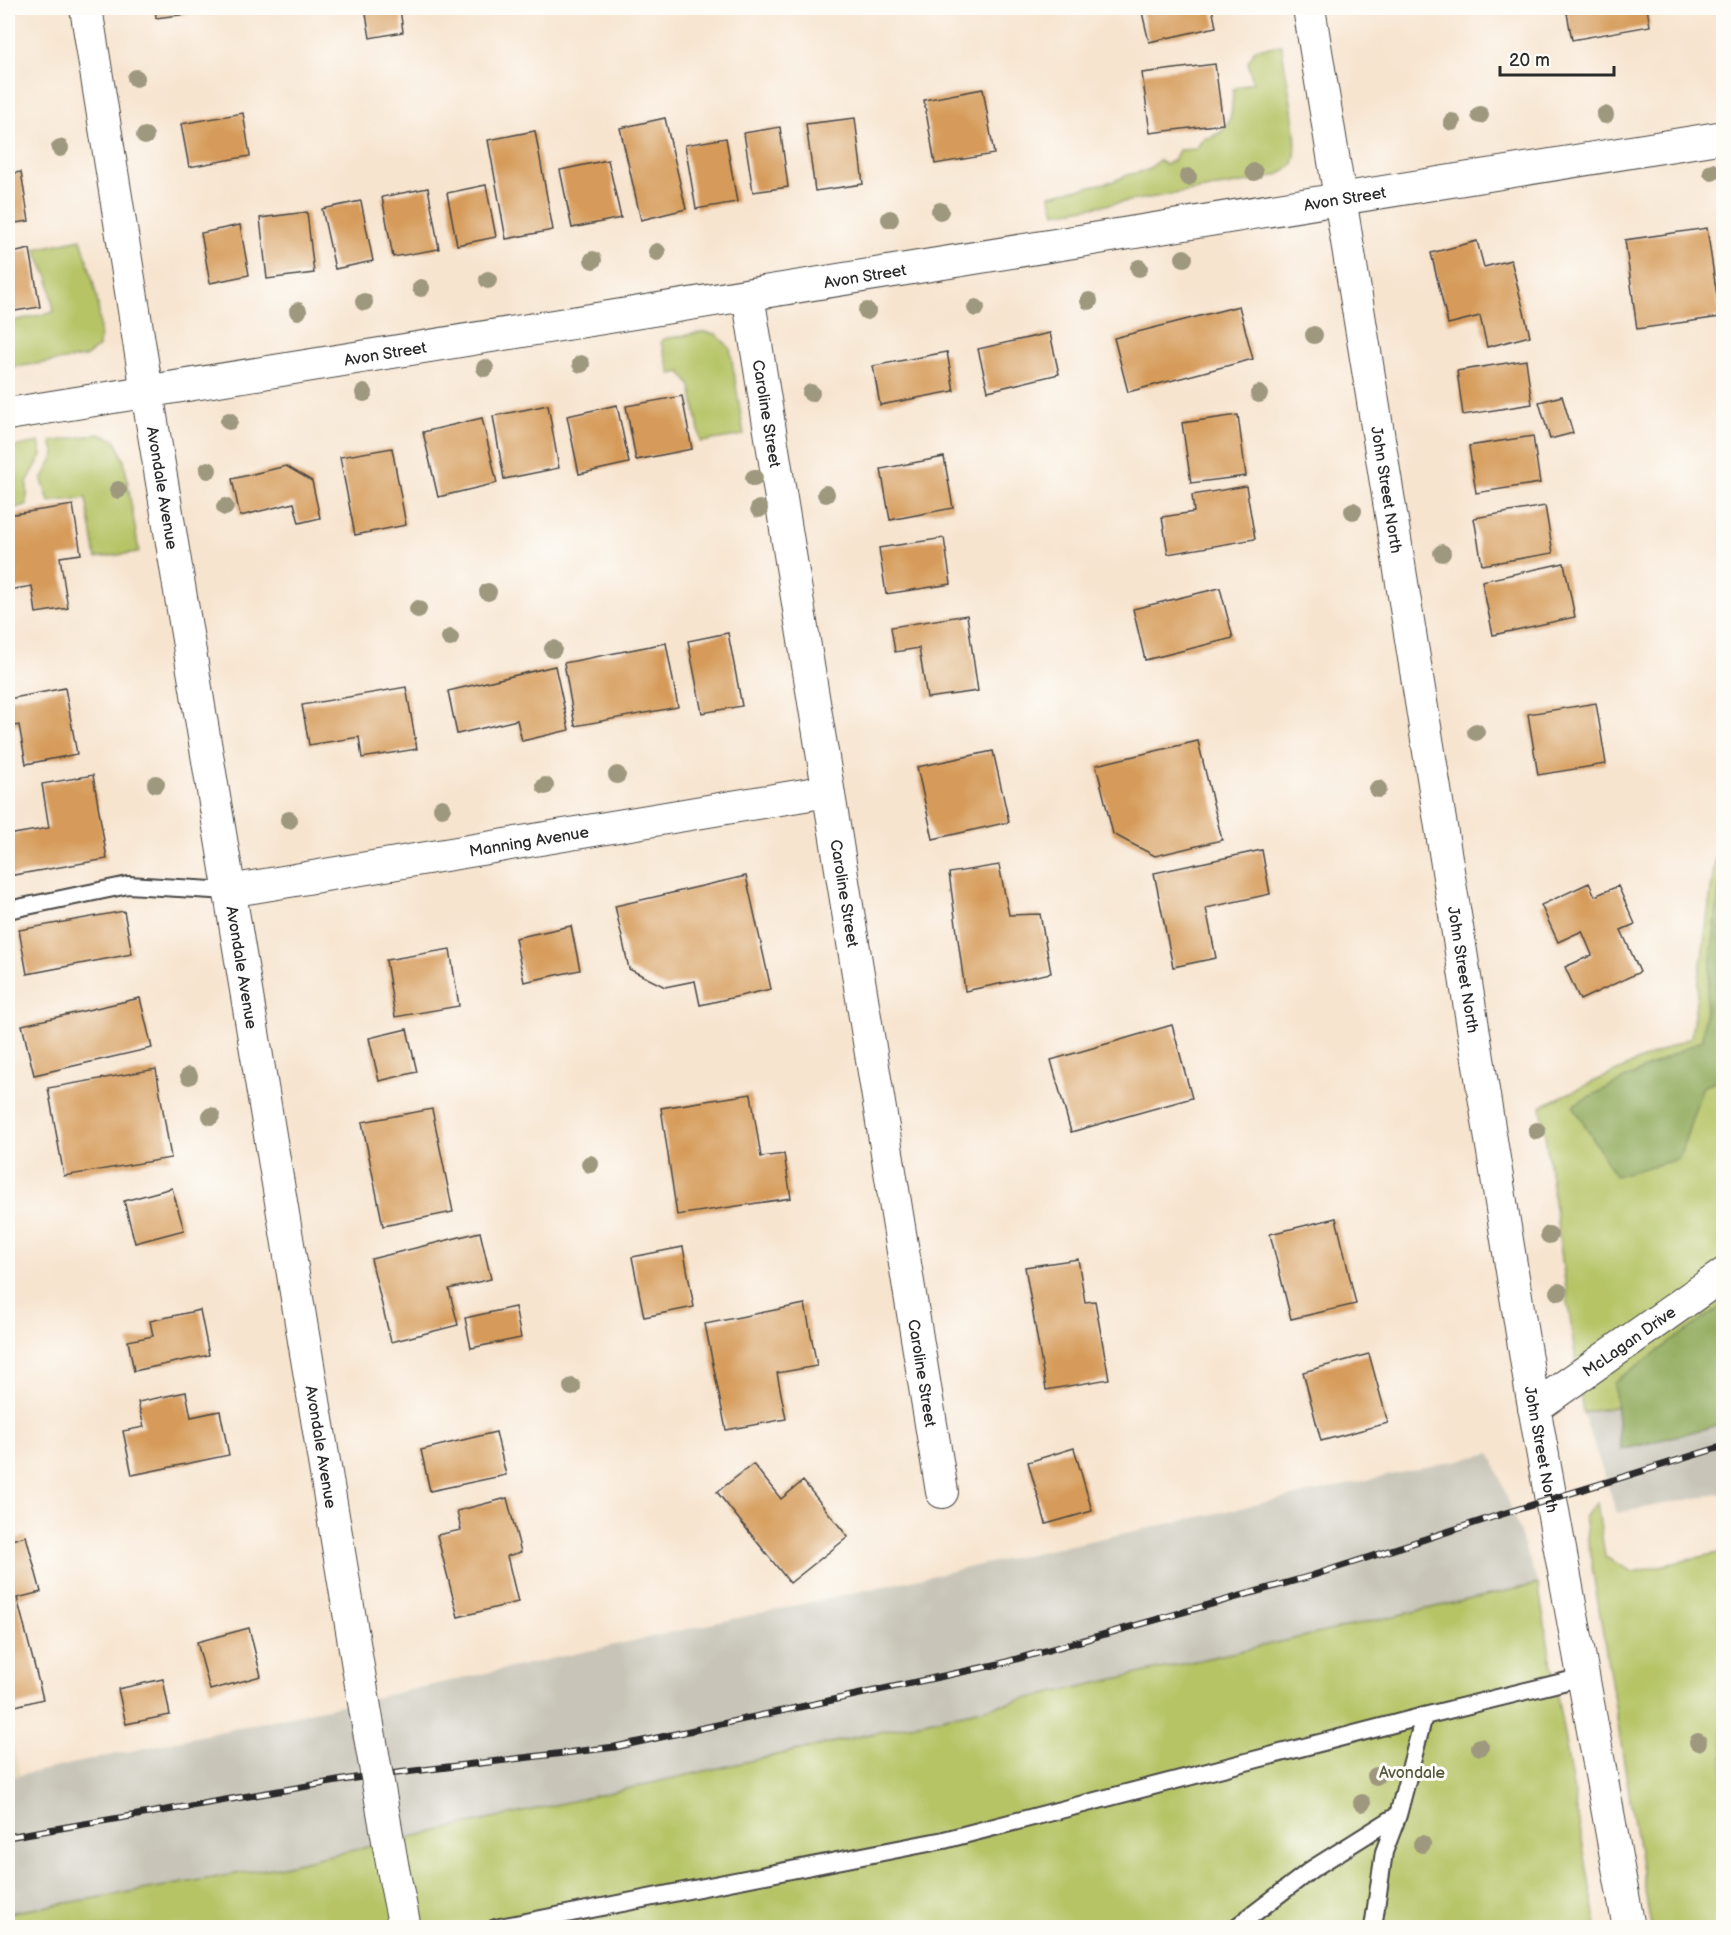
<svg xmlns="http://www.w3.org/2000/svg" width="1731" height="1935" font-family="'Balsamiq Sans',sans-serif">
	<rect width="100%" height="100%" fill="#fdfcf7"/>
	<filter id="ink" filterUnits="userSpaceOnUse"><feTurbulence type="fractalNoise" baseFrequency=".0167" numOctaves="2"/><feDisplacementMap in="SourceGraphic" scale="12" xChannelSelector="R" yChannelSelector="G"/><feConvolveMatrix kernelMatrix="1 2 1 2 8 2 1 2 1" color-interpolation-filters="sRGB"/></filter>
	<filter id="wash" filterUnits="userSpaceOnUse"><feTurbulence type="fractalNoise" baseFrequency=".008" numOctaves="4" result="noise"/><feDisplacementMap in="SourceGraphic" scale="24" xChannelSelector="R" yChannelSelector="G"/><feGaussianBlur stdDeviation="1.35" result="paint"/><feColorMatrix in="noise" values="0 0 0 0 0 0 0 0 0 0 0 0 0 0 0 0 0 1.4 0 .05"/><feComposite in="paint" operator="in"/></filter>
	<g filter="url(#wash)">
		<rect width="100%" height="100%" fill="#f7e4cf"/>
		<!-- built -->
		<path fill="#e6daba" d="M8,1720l12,56 -12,2v-59z"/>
		<!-- industrial -->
		<path fill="#c8c4b8" d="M1723,1386v107l-106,20 -34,-100z
			M1491,1453l47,131 -1260,283 -270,46v-135z"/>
		<!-- green -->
		<path fill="#b6c466" stroke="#707848" stroke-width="1.5" d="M1282,45c1,23 22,104 10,120 -10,12 -29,13 -43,17l-194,31 -5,-18 64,-14 14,-6 20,-5 11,-10 6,5 9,-5 5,-10 17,-1 7,-10c30,-6 29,-24 30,-50l20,-7 -5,-20 7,-13z
			M81,239c11,37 22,69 18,108l-14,10 -77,11v-46l46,-10 -5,-33 -14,-30z
			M704,332l12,2 14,14 14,87 -43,7 -10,-56 -10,-14 -10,2 -10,-32 3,-3z
			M98,434l18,6 8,21 15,91 -43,6 -10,-60 -37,4 -7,-22 13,-26 -4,-12z
			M39,442l3,13 -15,27v23l-19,5v-62z
			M1723,803v583l-140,27 -42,-307 150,-69z
			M1597,1503l8,54 28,15 90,-20v375h-72l-67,-410z
			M1538,1584l59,343 -1589,1v-15l270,-46z"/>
		<!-- forest -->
		<path fill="#90aa5b" stroke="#5e6a43" stroke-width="1.5" d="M1723,855v221l-21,12 -23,71 -64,17 -42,-71 129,-65z
			M1723,1305v119l-102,26 -7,-68z"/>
		<g id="blocks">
			<!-- building -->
			<path fill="#d69b5a" d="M155,8h55v3l-54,7z
				M365,8h35l3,24 -33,6z
				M1141,8h71l4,19 -67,15z
				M1566,8h81l3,18 -78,14z
				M1215,64l8,60 -73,9 -8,-60z
				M983,89l11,65 -59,10 -11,-64z
				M243,113l7,43 -61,11 -8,-43z
				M665,118l21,91 -45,11 -21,-92z
				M855,118l8,66 -48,7 -9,-67z
				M780,127l8,60 -35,5 -9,-59z
				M535,131l18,99 -47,9 -18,-99z
				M726,138l11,64 -41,7 -11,-64z
				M608,160l13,58 -49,10 -12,-58z
				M21,172l8,49 -21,3v-50z
				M486,185l10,52 -39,8 -10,-52z
				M428,188l11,61 -46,8 -11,-60z
				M361,201l12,60 -38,8 -13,-60z
				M307,212l7,61 -47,6 -7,-61z
				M240,225l9,50 -39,8 -9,-50z
				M1707,228l13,89 -83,12 -12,-89z
				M1477,241l7,26 27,-7 19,76 -43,11 -7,-31 -32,8 -17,-71z
				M30,249l10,58 -32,5v-58z
				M1239,306l14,53 -125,33 -14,-54z
				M1050,333l9,41 -71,17 -10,-42z
				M947,352l7,39 -74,14 -7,-39z
				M1526,360l6,44 -69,11 -6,-44z
				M682,396l10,53 -56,11 -10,-54z
				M1562,396l11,37 -23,6 -11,-37z
				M548,405l11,63 -55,11 -11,-63z
				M617,405l12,58 -50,11 -12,-58z
				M1238,415l8,61 -55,7 -9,-60z
				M482,418l15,65 -59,14 -15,-65z
				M1533,436l7,47 -64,10 -7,-47z
				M392,448l14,77 -51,10 -15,-78z
				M944,457l9,51 -63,12 -9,-51z
				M286,466l26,15 8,37 -21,5 -5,-20 -54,13 -8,-37z
				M1246,486l9,53 -87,15 -6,-37 32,-5 -2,-17z
				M73,505l8,49 -21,3 8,51 -32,5 -4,-27 -24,4v-75z
				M1545,506l8,47 -71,12 -8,-47z
				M944,538l7,46 -65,10 -7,-46z
				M1564,563l11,54 -82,18 -11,-54z
				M1220,588l13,50 -88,22 -12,-51z
				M967,615l11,76 -51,7 -8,-50 -24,4 -4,-25z
				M728,633l14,73 -40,7 -14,-72z
				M666,643l12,64 -103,19 -11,-63z
				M555,666l14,64 -47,11 -5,-21 -60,14 -9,-43z
				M406,687l11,62 -55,9 -3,-21 -50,8 -7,-40z
				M65,688l12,66 -51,10 -7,-39 -11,2v-28z
				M1596,703l10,61 -68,11 -10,-61z
				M1198,741l24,99 -67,16 -42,-22 -17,-69z
				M993,751l16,71 -76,17 -16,-72z
				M93,775l14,84 -99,17v-41l41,-7 -7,-44z
				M1262,850l8,44 -64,14 10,50 -43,9 -19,-94z
				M999,865l10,50 31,-1 11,59 -86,18 -16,-118z
				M746,876l25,113 -71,16 -5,-24 -30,6 -36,-18 -14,-63z
				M1589,883l6,13 23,-10 17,38 -14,6 19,42 -60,28 -15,-33 27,-12 -10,-24 -24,11 -17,-37z
				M124,911l8,43 -105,20 -8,-44z
				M571,926l9,44 -56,12 -9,-44z
				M450,949l9,57 -64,11 -9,-57z
				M140,998l12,50 -118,27 -12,-50z
				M1172,1025l20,73 -121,34 -20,-72z
				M407,1029l10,43 -38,9 -10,-43z
				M156,1069l15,89 -107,18 -16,-88z
				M751,1094l10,63 23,-3 7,44 -114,17 -16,-107z
				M432,1109l21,103 -70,14 -21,-104z
				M172,1188l12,42 -49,13 -11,-42z
				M1336,1218l20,86 -65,15 -21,-85z
				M480,1232l11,47 -42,10 9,36 -67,17 -20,-83z
				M683,1247l11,60 -50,10 -12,-60z
				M1078,1259l7,43 10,-1 14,78 -63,11 -21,-123z
				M805,1304l12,62 -40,7 9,46 -60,11 -21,-106z
				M515,1307l6,31 -50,10 -6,-30z
				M200,1310l9,45 -75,16 -6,-30 25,-5 -3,-15z
				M1369,1354l19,69 -67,18 -18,-69z
				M186,1392l5,25 29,-6 9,44 -97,20 -9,-44 21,-4 -6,-25z
				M496,1432l10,43 -76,16 -9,-41z
				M1074,1448l18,63 -46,13 -18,-62z
				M753,1464l28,35 22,-18 45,56 -58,46 -73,-91z
				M507,1498l14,54 -14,4 11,46 -60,15 -21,-82 24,-5 -4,-19z
				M26,1536l15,56 -24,6 26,101 -35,9v-167z
				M249,1628l12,48 -51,14 -13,-48z
				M163,1679l7,36 -44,9 -8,-35z"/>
		</g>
	</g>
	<g filter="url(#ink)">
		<use href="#blocks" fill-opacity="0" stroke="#4a4744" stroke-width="1.5"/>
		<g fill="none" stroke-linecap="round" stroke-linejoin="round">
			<defs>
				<path id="service" d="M8,910l120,-25 101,6
					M495,1928l449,-88 480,-124 159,-39
					M1235,1928l77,-59 86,-54
					M1373,1928l11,-76 14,-37 26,-99"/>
				<g id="minor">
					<path id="s1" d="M86,8l61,384 214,1293"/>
					<path id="s2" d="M1309,8l58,356 164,1026 98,538"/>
					<path id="s3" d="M748,295l194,1197"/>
					<path id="s4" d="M8,414l1716,-277"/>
					<path id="s5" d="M229,891l599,-100"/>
					<path id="s6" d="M1534,1408l190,-134"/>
					<path d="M393,1869l12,59"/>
				</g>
			</defs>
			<!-- service casing -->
			<use href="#service" stroke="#4a4744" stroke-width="20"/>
			<!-- minor casing -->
			<use href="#minor" stroke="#4a4744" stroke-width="34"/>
			<!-- service -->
			<use href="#service" stroke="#fff" stroke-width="16"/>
			<!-- minor -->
			<use href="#minor" stroke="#fff" stroke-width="32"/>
			<defs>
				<path id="rail" d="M8,1837l347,-59 260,-31 384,-83 312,-88 185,-60 228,-70"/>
			</defs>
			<!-- rail casing -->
			<use href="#rail" stroke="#2b2b2b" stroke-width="7"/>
			<!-- rail -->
			<use href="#rail" stroke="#fdfcf7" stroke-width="4.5" stroke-dasharray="14" stroke-linecap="butt"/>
			<defs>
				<path id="minor-bridge" d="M361,1685l32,184"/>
			</defs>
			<!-- minor-bridge casing -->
			<use href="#minor-bridge" stroke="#4a4744" stroke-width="34" stroke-linecap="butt"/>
			<!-- minor-bridge -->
			<use href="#minor-bridge" stroke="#fff" stroke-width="32"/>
		</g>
		<!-- trees -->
		<g fill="#9e987f">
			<circle cx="136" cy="78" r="9"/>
			<circle cx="1480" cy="115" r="9"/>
			<circle cx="1605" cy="115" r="9"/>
			<circle cx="1452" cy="122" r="9"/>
			<circle cx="145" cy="136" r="9"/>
			<circle cx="60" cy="148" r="9"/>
			<circle cx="1254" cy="172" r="9"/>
			<circle cx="1712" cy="172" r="9"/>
			<circle cx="1188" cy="177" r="9"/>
			<circle cx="940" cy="211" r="9"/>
			<circle cx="890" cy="219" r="9"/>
			<circle cx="657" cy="252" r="9"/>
			<circle cx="1184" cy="258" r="9"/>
			<circle cx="593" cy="260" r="9"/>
			<circle cx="1139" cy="268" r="9"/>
			<circle cx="488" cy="280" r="9"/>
			<circle cx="421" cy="288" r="9"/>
			<circle cx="1089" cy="301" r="9"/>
			<circle cx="364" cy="302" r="9"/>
			<circle cx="976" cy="308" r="9"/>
			<circle cx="298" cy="311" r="9"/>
			<circle cx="867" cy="311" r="9"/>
			<circle cx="1314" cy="335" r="9"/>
			<circle cx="581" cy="364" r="9"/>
			<circle cx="485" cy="368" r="9"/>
			<circle cx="364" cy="393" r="9"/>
			<circle cx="811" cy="393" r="9"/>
			<circle cx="1259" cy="394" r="9"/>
			<circle cx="229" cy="421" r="9"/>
			<circle cx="208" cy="470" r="9"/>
			<circle cx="754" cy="478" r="9"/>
			<circle cx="118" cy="490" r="9"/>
			<circle cx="826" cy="494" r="9"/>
			<circle cx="225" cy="507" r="9"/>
			<circle cx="759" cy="509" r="9"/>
			<circle cx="1353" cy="511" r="9"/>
			<circle cx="1442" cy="553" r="9"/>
			<circle cx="488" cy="592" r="9"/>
			<circle cx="418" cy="609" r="9"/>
			<circle cx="450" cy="638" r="9"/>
			<circle cx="553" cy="649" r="9"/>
			<circle cx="1476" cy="732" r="9"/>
			<circle cx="617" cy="775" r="9"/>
			<circle cx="156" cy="784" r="9"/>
			<circle cx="545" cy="786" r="9"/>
			<circle cx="1378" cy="789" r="9"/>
			<circle cx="442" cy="808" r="9"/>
			<circle cx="289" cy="820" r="9"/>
			<circle cx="189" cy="1076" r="9"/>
			<circle cx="211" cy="1116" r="9"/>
			<circle cx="1537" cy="1131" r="9"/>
			<circle cx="590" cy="1164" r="9"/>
			<circle cx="1549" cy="1235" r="9"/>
			<circle cx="1559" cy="1292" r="9"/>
			<circle cx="572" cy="1387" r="9"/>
			<circle cx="1698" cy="1742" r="9"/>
			<circle cx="1480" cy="1747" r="9"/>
			<circle cx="1376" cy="1776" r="9"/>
			<circle cx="1362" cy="1803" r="9"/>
			<circle cx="1422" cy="1844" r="9"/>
		</g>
	</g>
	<g text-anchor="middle" stroke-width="6" stroke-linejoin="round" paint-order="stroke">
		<!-- street labels -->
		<g font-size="16" fill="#2b2b2b" stroke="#fdfcf7">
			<text dy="6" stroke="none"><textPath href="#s4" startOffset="1354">Avon Street</textPath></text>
			<text dy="6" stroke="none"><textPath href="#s4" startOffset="868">Avon Street</textPath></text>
			<text dy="6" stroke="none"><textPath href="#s4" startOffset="382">Avon Street</textPath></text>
			<text dy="6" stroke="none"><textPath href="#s3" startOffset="120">Caroline Street</textPath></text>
			<text dy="6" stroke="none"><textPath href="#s1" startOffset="486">Avondale Avenue</textPath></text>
			<text dy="6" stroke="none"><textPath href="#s2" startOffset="488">John Street North</textPath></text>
			<text dy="6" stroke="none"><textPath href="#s5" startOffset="304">Manning Avenue</textPath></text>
			<text dy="6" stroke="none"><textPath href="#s3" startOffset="606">Caroline Street</textPath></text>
			<text dy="6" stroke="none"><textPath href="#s1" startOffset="972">Avondale Avenue</textPath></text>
			<text dy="6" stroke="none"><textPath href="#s2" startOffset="974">John Street North</textPath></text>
			<text dy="6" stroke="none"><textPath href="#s6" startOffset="116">McLagan Drive</textPath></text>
			<text dy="6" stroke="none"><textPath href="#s3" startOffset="1092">Caroline Street</textPath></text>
			<text dy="6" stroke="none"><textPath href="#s1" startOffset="1458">Avondale Avenue</textPath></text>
			<text dy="6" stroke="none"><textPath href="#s2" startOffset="1460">John Street North</textPath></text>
		</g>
		<!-- park labels -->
		<g font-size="16" fill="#55593d" stroke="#fdfcf7">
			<text x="1412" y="1778">Avondale</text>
		</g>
	</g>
	<!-- margin -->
	<rect width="1731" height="1935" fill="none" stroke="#fdfcf7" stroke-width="30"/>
	<!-- scale -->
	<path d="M1500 66v9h114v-9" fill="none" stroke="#2b2b2b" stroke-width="3"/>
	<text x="1509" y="66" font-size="18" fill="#2b2b2b" stroke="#fdfcf7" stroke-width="4.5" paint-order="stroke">20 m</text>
</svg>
